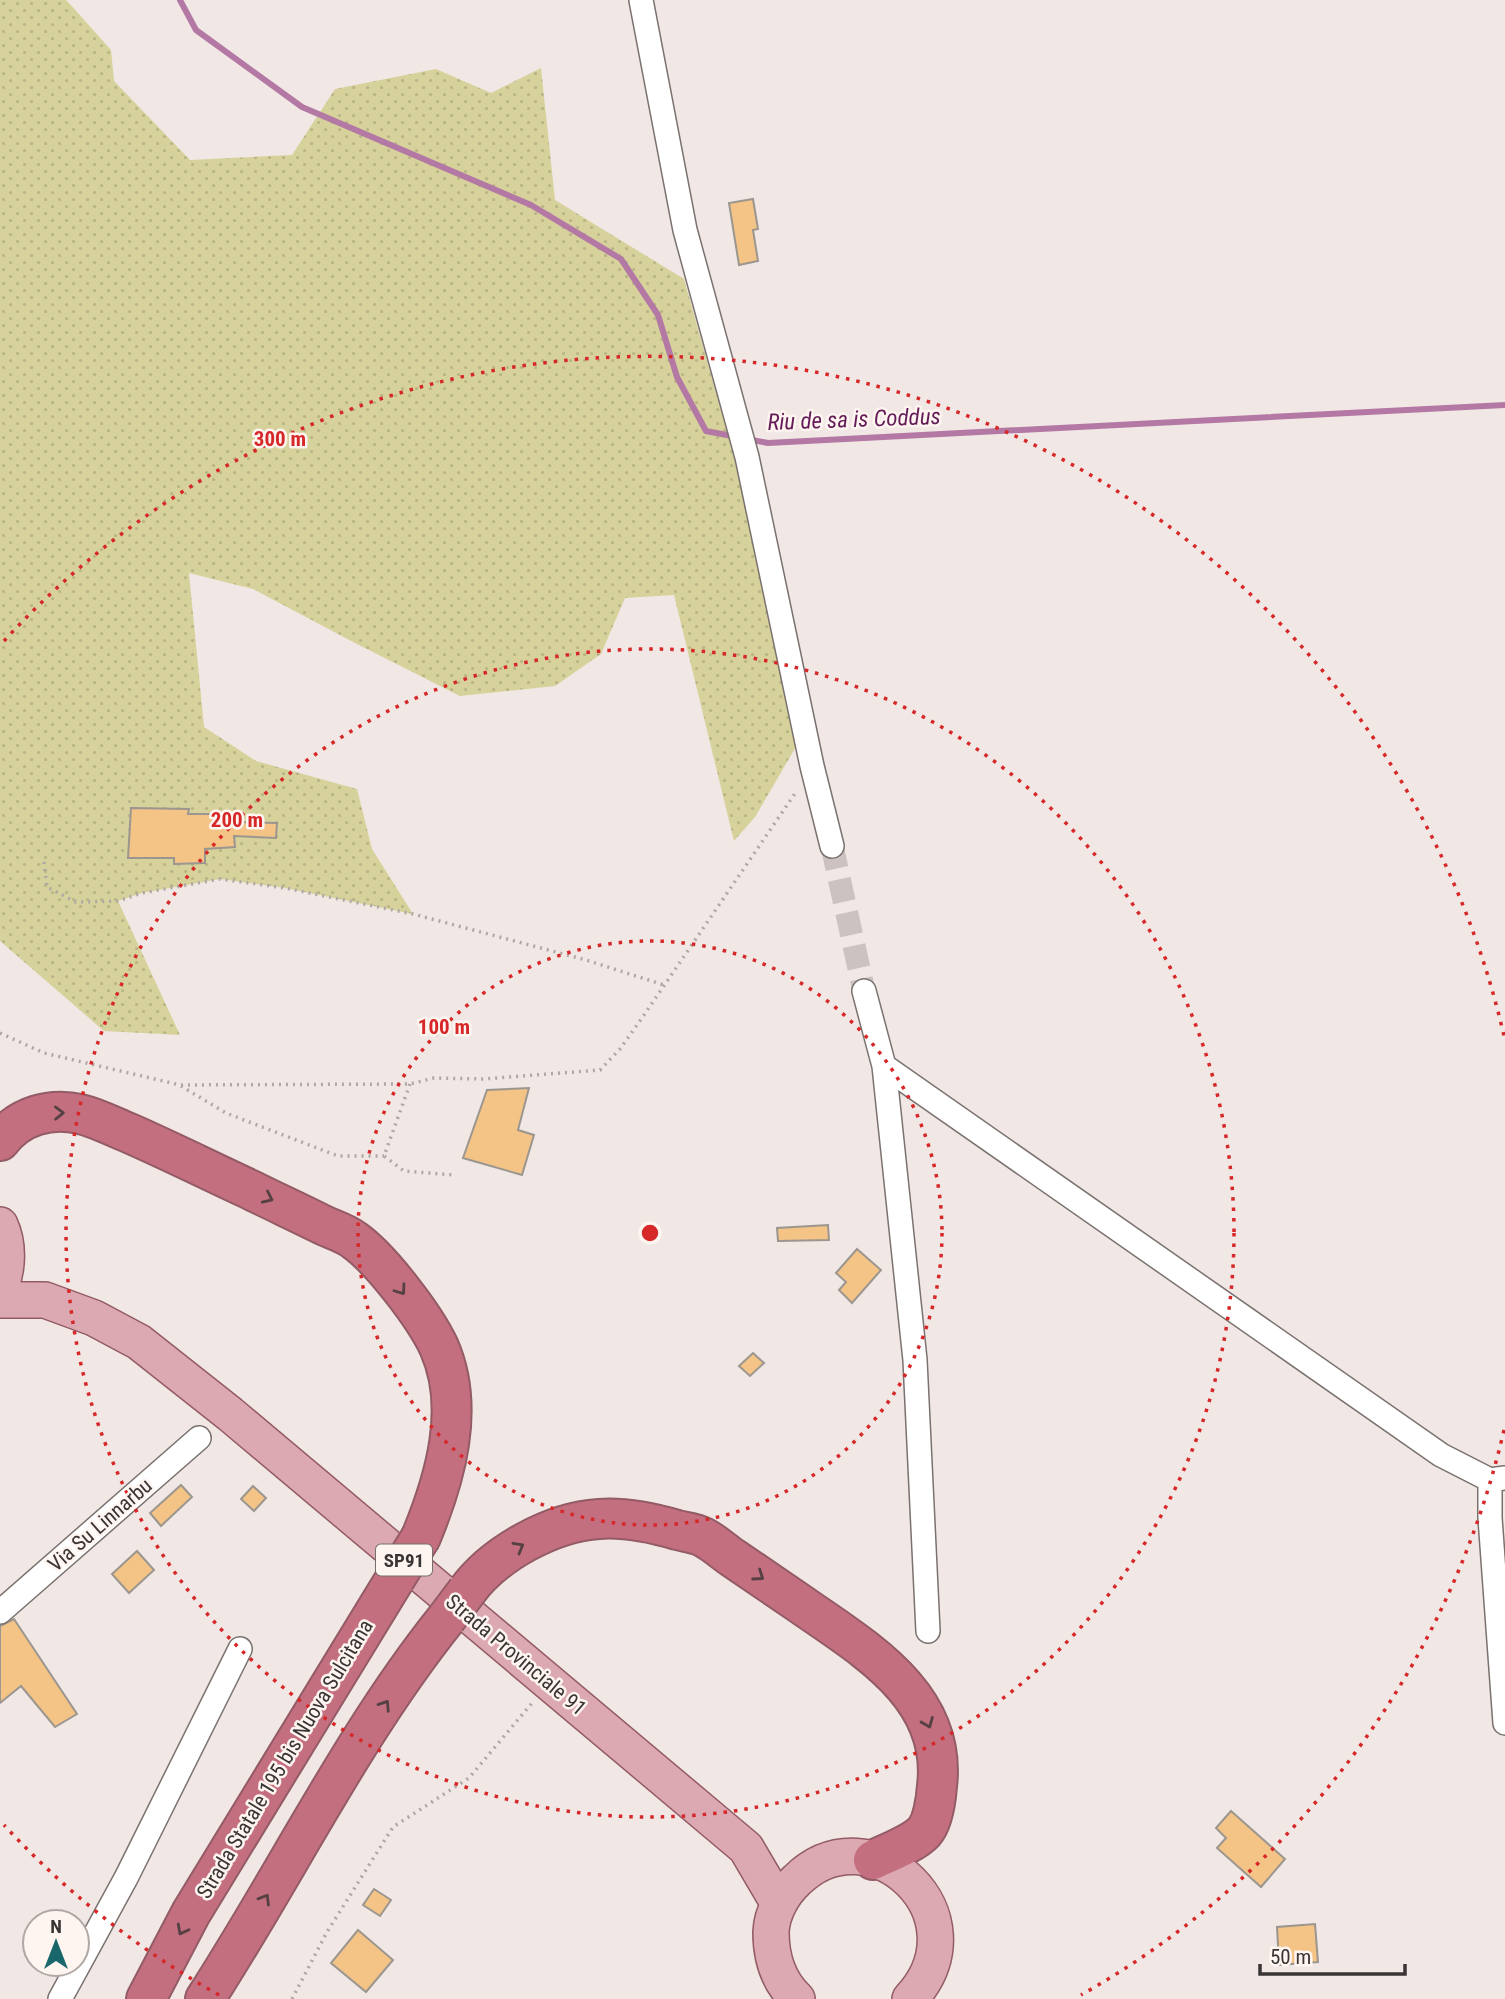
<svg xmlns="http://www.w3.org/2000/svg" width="1505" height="1999" font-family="'Roboto Condensed',sans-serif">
	<defs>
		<pattern id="grass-dots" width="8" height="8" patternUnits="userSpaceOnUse" patternTransform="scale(1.75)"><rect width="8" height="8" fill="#d7d29b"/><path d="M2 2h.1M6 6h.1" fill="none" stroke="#b9b586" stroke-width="1.8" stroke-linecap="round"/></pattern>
	</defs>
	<rect width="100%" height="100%" fill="#f1e7e4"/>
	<!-- grass -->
	<path fill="url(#grass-dots)" d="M0,0h66l3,3 42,47 3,31 76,79 102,-5 43,-66 101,-20 55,24 50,-25 14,132 129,79 50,178 63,288 -42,72 -21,24 -60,-246 -49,3 -24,56 -46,32 -95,10 -105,-53 -102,-54 -64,-16 15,154 52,34 101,28 15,60 41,65 -128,-26 -65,-9 -78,14 -24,8 62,134 -76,-4 -104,-90z"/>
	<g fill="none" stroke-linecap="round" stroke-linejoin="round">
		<!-- stream -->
		<path stroke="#b478a5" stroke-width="6" d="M180,0l16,30 106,77 229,98 90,54 37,56 19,62 29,54 31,6
			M747,439l21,4 737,-38"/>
	</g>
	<!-- building -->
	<path fill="#f4c386" stroke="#9b968f" stroke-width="2" d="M753,199l5,30 -5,1 5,31 -19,4 -10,-62z
		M131,808l58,1 -1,5h43l1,8 45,1 -1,15 -42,-2 1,11 -30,2v14l-31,1v-6h-46z
		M529,1088l-11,42 16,5 -12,40 -59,-17 24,-68z
		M828,1225l1,15 -51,1 -1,-13z
		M857,1249l24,21 -29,33 -13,-13 7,-8 -10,-9z
		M753,1353l11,10 -14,13 -11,-10z
		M181,1485l11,12 -31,29 -11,-13z
		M253,1486l13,12 -12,13 -13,-12z
		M137,1551l17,19 -25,23 -17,-19z
		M14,1619l63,95 -22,13 -34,-41 -21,17v-77z
		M1231,1811l54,48 -24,28 -44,-39 9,-10 -10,-10z
		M374,1889l17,11 -11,16 -17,-11z
		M1315,1924l3,38 -39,3 -2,-38z
		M358,1930l35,30 -27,32 -35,-29z"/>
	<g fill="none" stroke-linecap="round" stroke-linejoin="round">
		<!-- street-tunnel -->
		<path stroke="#ccc3c1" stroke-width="23" stroke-dasharray="23 11" stroke-linecap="butt" d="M832,846l32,145"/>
		<defs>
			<path id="street" d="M641,0l44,230 62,227 65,309 20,80
				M864,991l20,75 31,294 13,271
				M884,1066l557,389 49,25
				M1505,1478l-15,2v38l15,205
				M0,1612l199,-174
				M60,1999l66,-121 114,-229"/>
			<path id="primary" d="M0,1225c9,19 8,44 0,64
				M0,1300h45l49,18 45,24 91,72 516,434 33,56
				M797,1999c-19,-18 -26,-41 -26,-67 1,-20 12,-39 26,-52 74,-72 190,36 113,119"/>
			<path id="highway" d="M0,1141c19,-25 50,-34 80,-27 17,4 34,13 49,19 41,18 81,38 120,56 24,12 48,23 72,35 10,5 24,9 33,16 27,19 71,77 85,107 27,61 6,132 -18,190
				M467,1591c28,-38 85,-69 132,-72 25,-2 54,4 78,11 8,2 18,3 26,7 10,5 20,14 30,21 22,15 44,30 66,45 64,45 149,92 138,183 -1,13 -4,36 -13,46 -10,11 -36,21 -51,28
				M146,1999l45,-86 204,-334
				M205,1999c81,-125 148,-264 241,-380"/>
		</defs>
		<!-- street casing -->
		<use href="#street" stroke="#7a726f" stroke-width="26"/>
		<!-- primary casing -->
		<use href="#primary" stroke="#935b65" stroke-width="38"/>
		<!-- highway casing -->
		<use href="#highway" stroke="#935b65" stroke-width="42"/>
		<!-- path -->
		<path stroke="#aea7a4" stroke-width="3.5" stroke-dasharray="2 5" stroke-linecap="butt" d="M44,862l3,25 29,15 42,-1 24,-8 78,-14 65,9 128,26 173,46 78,25
			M0,1033l44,20 136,32 230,-1 24,-6 49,1 117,-9 20,-21 22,-31 154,-226
			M410,1084l-26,72 20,15 50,4
			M181,1086l45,27 112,43h46
			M292,1999l35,-67 66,-105 76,-49 63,-75"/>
		<!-- street -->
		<use href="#street" stroke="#fff" stroke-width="23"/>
		<!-- primary -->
		<use href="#primary" stroke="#dca9b3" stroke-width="35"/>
		<!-- highway -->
		<use href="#highway" stroke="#c46f80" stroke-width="38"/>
		<defs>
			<path id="highway-bridge" d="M395,1579l26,-42
				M446,1619l21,-28"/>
		</defs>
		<!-- highway-bridge casing -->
		<use href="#highway-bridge" stroke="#935b65" stroke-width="42" stroke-linecap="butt"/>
		<!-- highway-bridge -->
		<use href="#highway-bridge" stroke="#c46f80" stroke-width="38"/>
	</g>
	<!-- one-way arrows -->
	<defs><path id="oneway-chevron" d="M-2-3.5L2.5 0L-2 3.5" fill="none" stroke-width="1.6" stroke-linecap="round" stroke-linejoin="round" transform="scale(1.75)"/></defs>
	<g stroke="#554143">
		<use href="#oneway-chevron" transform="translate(59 1113) rotate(-1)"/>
		<use href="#oneway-chevron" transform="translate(268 1198) rotate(25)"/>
		<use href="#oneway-chevron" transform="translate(401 1290) rotate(54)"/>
		<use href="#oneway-chevron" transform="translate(519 1547) rotate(-30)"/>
		<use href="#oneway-chevron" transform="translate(759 1576) rotate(35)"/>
		<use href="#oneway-chevron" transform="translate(385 1705) rotate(-57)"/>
		<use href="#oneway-chevron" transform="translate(928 1723) rotate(68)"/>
		<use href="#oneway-chevron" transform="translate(265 1899) rotate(-59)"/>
		<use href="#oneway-chevron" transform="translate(182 1930) rotate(118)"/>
	</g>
	<!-- distance rings -->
	<g fill="none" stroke="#d62828" stroke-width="3.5" stroke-dasharray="3.5 7">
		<circle cx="650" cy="1233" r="292"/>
		<circle cx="650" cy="1233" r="584"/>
		<path d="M1504 1430A876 876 0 0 1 1081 1995M219 1995A876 876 0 0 1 4 1825M4 641A876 876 0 0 1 1504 1036"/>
	</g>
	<g text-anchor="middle" stroke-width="5" stroke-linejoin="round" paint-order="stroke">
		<!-- shield labels -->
		<rect fill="#fef5f1" stroke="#746f6d" stroke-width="2" x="376" y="1544.5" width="56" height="31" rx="5"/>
		<g font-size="19" font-weight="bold" fill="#393534">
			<text x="404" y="1567">SP91</text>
		</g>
		<!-- street labels -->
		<g font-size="21" fill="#393534" stroke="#fef5f1">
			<text transform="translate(100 1525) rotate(-41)" y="7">Via Su Linnarbu</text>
			<text transform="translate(516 1655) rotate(40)" y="7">Strada Provinciale 91</text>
			<text transform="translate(285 1759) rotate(-59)" y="7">Strada Statale 195 bis Nuova Sulcitana</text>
		</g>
		<!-- water labels -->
		<g font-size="23" font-style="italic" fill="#631b56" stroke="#fef5f1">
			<text transform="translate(854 419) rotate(-2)" y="8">Riu de sa is Coddus</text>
		</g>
	</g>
	<circle cx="650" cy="1233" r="10" fill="#d62828" stroke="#fef5f1" stroke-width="3.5"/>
	<g font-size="21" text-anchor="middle" font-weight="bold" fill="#d62828" stroke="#fef5f1" stroke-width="5" stroke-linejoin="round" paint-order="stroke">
		<text x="280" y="446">300 m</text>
		<text x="237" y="827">200 m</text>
		<text x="444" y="1034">100 m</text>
	</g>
	<!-- north arrow -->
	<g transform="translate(56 1943)"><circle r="33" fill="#fef5f1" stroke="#afa8a5" stroke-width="2"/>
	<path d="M0-5L12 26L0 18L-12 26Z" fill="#19676a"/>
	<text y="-10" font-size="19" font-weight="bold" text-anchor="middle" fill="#393534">N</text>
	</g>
	<!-- scale -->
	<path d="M1260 1964v10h145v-10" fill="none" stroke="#393534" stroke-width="3.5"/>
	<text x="1270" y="1964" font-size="21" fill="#393534" stroke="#fef5f1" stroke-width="5" paint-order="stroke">50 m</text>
</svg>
